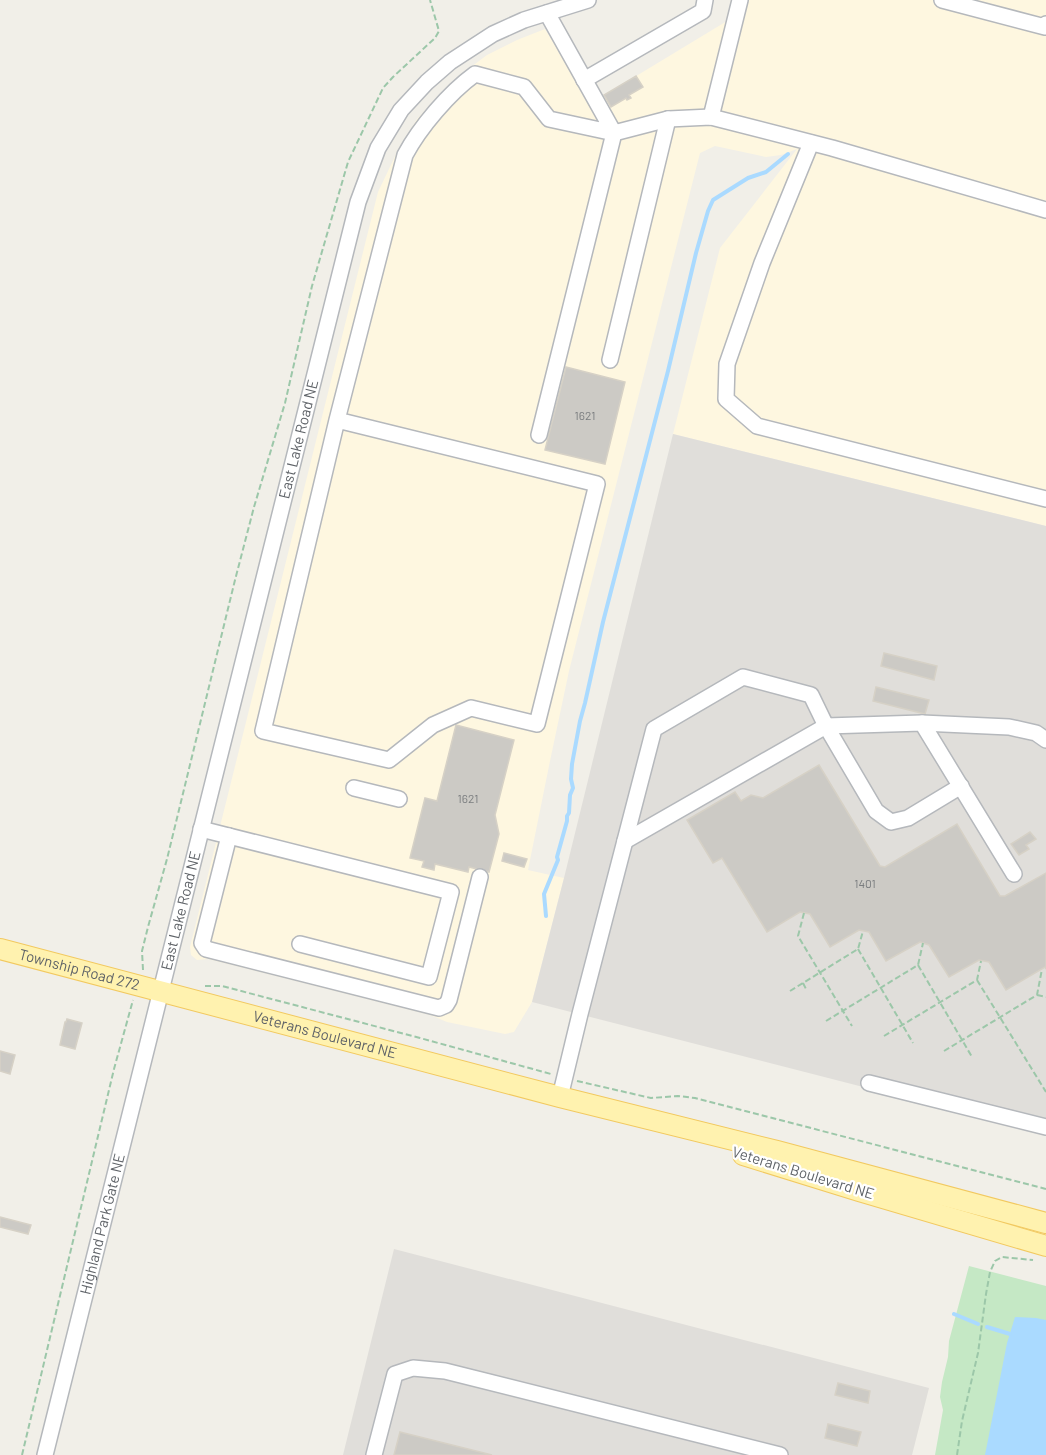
<svg xmlns="http://www.w3.org/2000/svg" width="1046" height="1455" font-family="Barlow,sans-serif">
	<rect width="100%" height="100%" fill="#f1efe8"/>
	<!-- commercial -->
	<path fill="#fef7e0" d="M733,0h313v526l-373,-92 47,-186 77,-99 -16,6 -15,2 -51,-11 -15,7 -131,518 -19,90 -22,109 36,8 -32,124 -18,30 -9,2 -58,-12 -17,-7 -222,-56 -11,1 -6,-5 -1,-8 180,-723 8,-32 21,-44 18,-29 21,-23 25,-23 24,-18 30,-15 28,-11 45,75 137,-83z"/>
	<!-- industrial -->
	<path fill="#e0deda" d="M673,434l373,92v608l-514,-132 32,-124z
		M394,1249l535,139 -17,67h-569z"/>
	<!-- green -->
	<path fill="#c5e8c5" d="M969,1266l77,20v169h-111l8,-45 -3,-13 2,-15 6,-25 1,-16z"/>
	<!-- water -->
	<path fill="#aadaff" d="M1015,1317l21,1 10,2v135h-61l22,-112z"/>
	<g fill="none" stroke-linecap="round" stroke-linejoin="round">
		<!-- stream -->
		<path stroke="#aadaff" stroke-width="4" d="M546,916l-2,-22 14,-34 -1,-3 10,-36v-5l2,-3 1,-18 3,-7 -2,-9 1,-15 8,-43 5,-18 18,-81 65,-251 28,-118 12,-42 5,-11 35,-22 18,-6 22,-18
			M954,1314l24,10
			M987,1327l23,7"/>
	</g>
	<!-- building -->
	<path fill="#cccac5" stroke="#d6d1c6" stroke-width="1.5" d="M636,76l7,11 -14,8 2,3 -4,2 -1,-2 -15,9 -7,-12z
		M566,367l59,15 -20,82 -60,-14z
		M884,653l53,13 -3,14 -53,-14z
		M876,687l53,13 -4,14 -52,-13z
		M456,725l58,15 -19,75 4,19 -10,38 -20,-5 -1,5 -33,-8 -1,6 -12,-3 2,-6 -14,-3 15,-60 12,3z
		M819,765l61,101 5,1 72,-43 43,72h5l41,-23v96l-1,-2 -39,23 -17,-28 -10,-2 -30,17 -20,-32 -9,-3 -34,19 -17,-29 -10,-2 -29,17 -20,-33 -10,-2 -33,20 -45,-74 -9,5 -26,-43 48,-28 6,9 10,-6 12,3z
		M1030,832l6,7 -10,6 3,4 -10,6 -8,-11z
		M504,853l23,6 -3,8 -22,-6z
		M67,1019l15,4 -7,26 -15,-4 5,-23h1z
		M0,1051l15,4 -5,19 -10,-3z
		M0,1217l31,8 -3,9 -28,-7z
		M838,1383l32,8 -2,12 -33,-8z
		M828,1424l33,8 -4,14 -32,-8z
		M400,1432l92,23h-98z"/>
	<g fill="none" stroke-linecap="round" stroke-linejoin="round">
		<defs>
			<g id="minor">
				<path d="M942,0l103,27 1,-3"/>
				<path d="M584,80l119,-69 2,-11"/>
				<path d="M711,117l29,-117"/>
				<path d="M811,143l-49,120 -35,101 -1,35 31,27 289,73"/>
				<path d="M610,360l58,-241"/>
				<path d="M337,420l260,64 -60,240 -66,-16 -38,17 -44,35 -126,-29 74,-311 68,-265c15,-28 44,-62 70,-81l49,13 25,32 65,14 -67,-120"/>
				<path d="M539,435l75,-302 54,-14 43,-2 121,31 214,62"/>
				<path d="M922,723l87,4 27,6 10,7"/>
				<path d="M354,788l45,11"/>
				<path d="M201,829l250,63 -22,85 -129,-33"/>
				<path d="M229,836l-27,107 4,6 233,59 7,-3 3,-5 31,-123"/>
				<path d="M625,841l201,-115 50,85 15,11 17,-4 53,-32"/>
				<path d="M869,1083l177,44"/>
				<path d="M560,1097l20,-83 74,-285 89,-52 68,18 15,31 96,-3 92,151"/>
				<path id="s1" d="M45,1455l313,-1253 20,-54 23,-38 26,-28 23,-20 43,-28 31,-14 64,-20"/>
				<path d="M374,1455l21,-81 18,-6 32,3 335,84"/>
			</g>
			<g id="major">
				<path id="s2" d="M0,949l560,148 217,54 269,72"/>
				<path d="M743,1155l116,36 187,55"/>
			</g>
		</defs>
		<!-- minor casing -->
		<use href="#minor" stroke="#b5b8bc" stroke-width="18"/>
		<!-- major casing -->
		<use href="#major" stroke="#f2c960" stroke-width="22"/>
		<!-- path -->
		<path stroke="#9cc7a9" stroke-width="2" stroke-dasharray="6 3" stroke-linecap="butt" d="M804,913l-6,23 54,90
			M858,949l55,94
			M918,965l54,92
			M143,970l-1,-19 6,-24 19,-68 68,-279 19,-73 31,-104 27,-117 36,-124 35,-74 10,-11 42,-39 4,-7 -9,-31
			M977,980l69,112
			M803,983l3,6
			M205,986h17l198,52 131,36
			M790,991l68,-42 5,-18
			M1037,995l9,2
			M826,1021l92,-56 5,-22
			M884,1036l93,-56 4,-19
			M944,1051l93,-56 5,-26
			M577,1081l74,17 27,-2 17,2 351,91
			M22,1455l92,-386 19,-69
			M957,1455l5,-34 16,-68 8,-59 4,-22 5,-11 7,-4 31,3"/>
		<!-- minor -->
		<use href="#minor" stroke="#fff" stroke-width="15"/>
		<!-- major -->
		<use href="#major" stroke="#fff2af" stroke-width="20"/>
	</g>
	<g text-anchor="middle" stroke-width="4.5" stroke-linejoin="round" paint-order="stroke">
		<!-- number labels -->
		<g font-size="12" fill="#7a7d7f">
			<text x="585" y="420">1621</text>
			<text x="468" y="803">1621</text>
			<text x="865" y="888">1401</text>
		</g>
		<!-- street labels -->
		<g font-size="15" fill="#5f6368" stroke="#fff">
			<text dy="5" stroke="none"><textPath href="#s1" startOffset="1047">East Lake Road NE</textPath></text>
			<text dy="5" stroke="none"><textPath href="#s1" startOffset="561">East Lake Road NE</textPath></text>
			<text dy="5" stroke="none"><textPath href="#s2" startOffset="82">Township Road 272</textPath></text>
			<text dy="5" stroke="none"><textPath href="#s2" startOffset="336">Veterans Boulevard NE</textPath></text>
			<text transform="translate(803 1173) rotate(17)" y="5">Veterans Boulevard NE</text>
			<text dy="5" stroke="none"><textPath href="#s1" startOffset="238">Highland Park Gate NE</textPath></text>
		</g>
	</g>
</svg>
